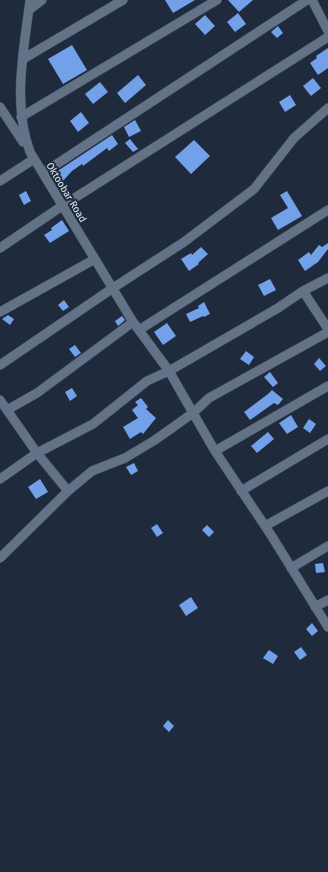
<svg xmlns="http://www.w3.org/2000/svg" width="328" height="872" font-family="'Fira Sans',sans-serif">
	<rect width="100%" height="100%" fill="#1f2b3d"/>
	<!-- building -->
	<path fill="#72a0e9" d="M165,0h30l-22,13z
		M228,0h25l-14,12z
		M238,13l8,11 -11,8 -8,-10z
		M205,15l10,11 -10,9 -10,-11z
		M278,26l5,7 -6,5 -6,-6z
		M72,45l15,25 -24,14 -15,-25z
		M328,48v20l-10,7 -8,-12 7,-5 -1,-2z
		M138,75l8,10 -21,18 -8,-10z
		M313,78l8,10 -10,8 -8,-10z
		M100,82l8,10 -15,12 -8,-10z
		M290,95l6,10 -11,7 -6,-10z
		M81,112l8,11 -11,9 -8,-11z
		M135,120l6,11 -12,6 -5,-10z
		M112,135l6,9 -9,7 -2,-3 -24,18 -1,-2 -10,7 -10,11 -9,-8z
		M130,139l8,10 -5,3 -8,-9z
		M194,140l16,16 -19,18 -16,-17z
		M26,191l5,10 -7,4 -5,-10z
		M287,191l15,25 -24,14 -7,-12 17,-10 -8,-13z
		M62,220l7,11 -19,12 -6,-8 8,-5 -1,-2z
		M328,243v6l-10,13 -13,9 -7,-11 11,-8 2,3 8,-10 3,2z
		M201,247l7,7 -10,9 1,1 -10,7 -8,-12 10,-6 1,2z
		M270,279l6,11 -12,6 -6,-11z
		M64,300l5,7 -6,4 -5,-6z
		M204,302l6,12 -6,3 -1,-1 -13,6 -4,-8 13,-6 -1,-2z
		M8,315l6,4 -4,6 -8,-6z
		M122,316l3,4 -7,6 -3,-5z
		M167,323l9,13 -13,9 -9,-13z
		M75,345l6,8 -6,4 -6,-8z
		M246,351l8,6 -5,8 -9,-6z
		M319,358l7,8 -6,5 -6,-7z
		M270,372l8,11 -5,4 -9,-10z
		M72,388l5,8 -7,5 -5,-9z
		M272,390l11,9 -5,6 -4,-2 -24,17 -6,-8 24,-18z
		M141,398l7,9 -2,2 10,9 -13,16 -2,-2 -11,7 -7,-12 15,-9 -6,-8 6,-5 -3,-3z
		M291,415l7,12 -11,7 -8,-11z
		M309,419l7,5 -6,9 -7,-5z
		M268,432l6,7 -17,14 -6,-7z
		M134,463l4,8 -7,4 -5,-8z
		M40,479l8,13 -12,7 -8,-12z
		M157,524l6,9 -6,4 -6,-9z
		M207,525l7,7 -5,5 -7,-7z
		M323,563l2,9 -9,1 -1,-9z
		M191,597l7,11 -12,8 -7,-11z
		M312,623l6,8 -6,5 -6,-7z
		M301,647l6,8 -7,5 -6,-8z
		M269,650l9,6 -5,8 -10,-6z
		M168,720l6,6 -5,6 -6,-6z"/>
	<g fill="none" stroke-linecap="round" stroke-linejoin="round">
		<defs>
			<path id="minor" d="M312,0l16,31
				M29,10l13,-10
				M23,59l100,-59
				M0,107l23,35
				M21,117l196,-117
				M43,173l264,-173
				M0,181l34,-22
				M0,248l62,-42 266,-169
				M303,291l25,38
				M0,312l95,-53
				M139,330l189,-120
				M328,332l-119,66 -16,15 22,38 56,84 57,92
				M0,365l113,-77 71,-46 70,-53 40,-51 34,-30
				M0,400l37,53 31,38
				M7,410l30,-17 96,-71
				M215,451l113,-65
				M0,479l37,-26 56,-29 54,-43 22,-10 -36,-49 -103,-170c-18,-49 -6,-102 0,-152
				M241,491l87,-52
				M265,526l63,-35
				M0,558l68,-67 24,-20 33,-13 30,-18 38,-27 -24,-42 109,-63 25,-17 25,-13
				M291,568l37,-22
				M315,607l13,-7"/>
		</defs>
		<!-- minor casing -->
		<use href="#minor" stroke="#3f4a59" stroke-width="10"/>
		<!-- minor -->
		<use href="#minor" stroke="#647288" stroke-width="9"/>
	</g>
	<g text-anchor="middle" stroke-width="4" stroke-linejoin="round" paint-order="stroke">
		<!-- street labels -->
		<g font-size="10" fill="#dde5f1" stroke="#1f2b3d">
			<text transform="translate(67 192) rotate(59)" y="4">Oktoobar Road</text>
		</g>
	</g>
</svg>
